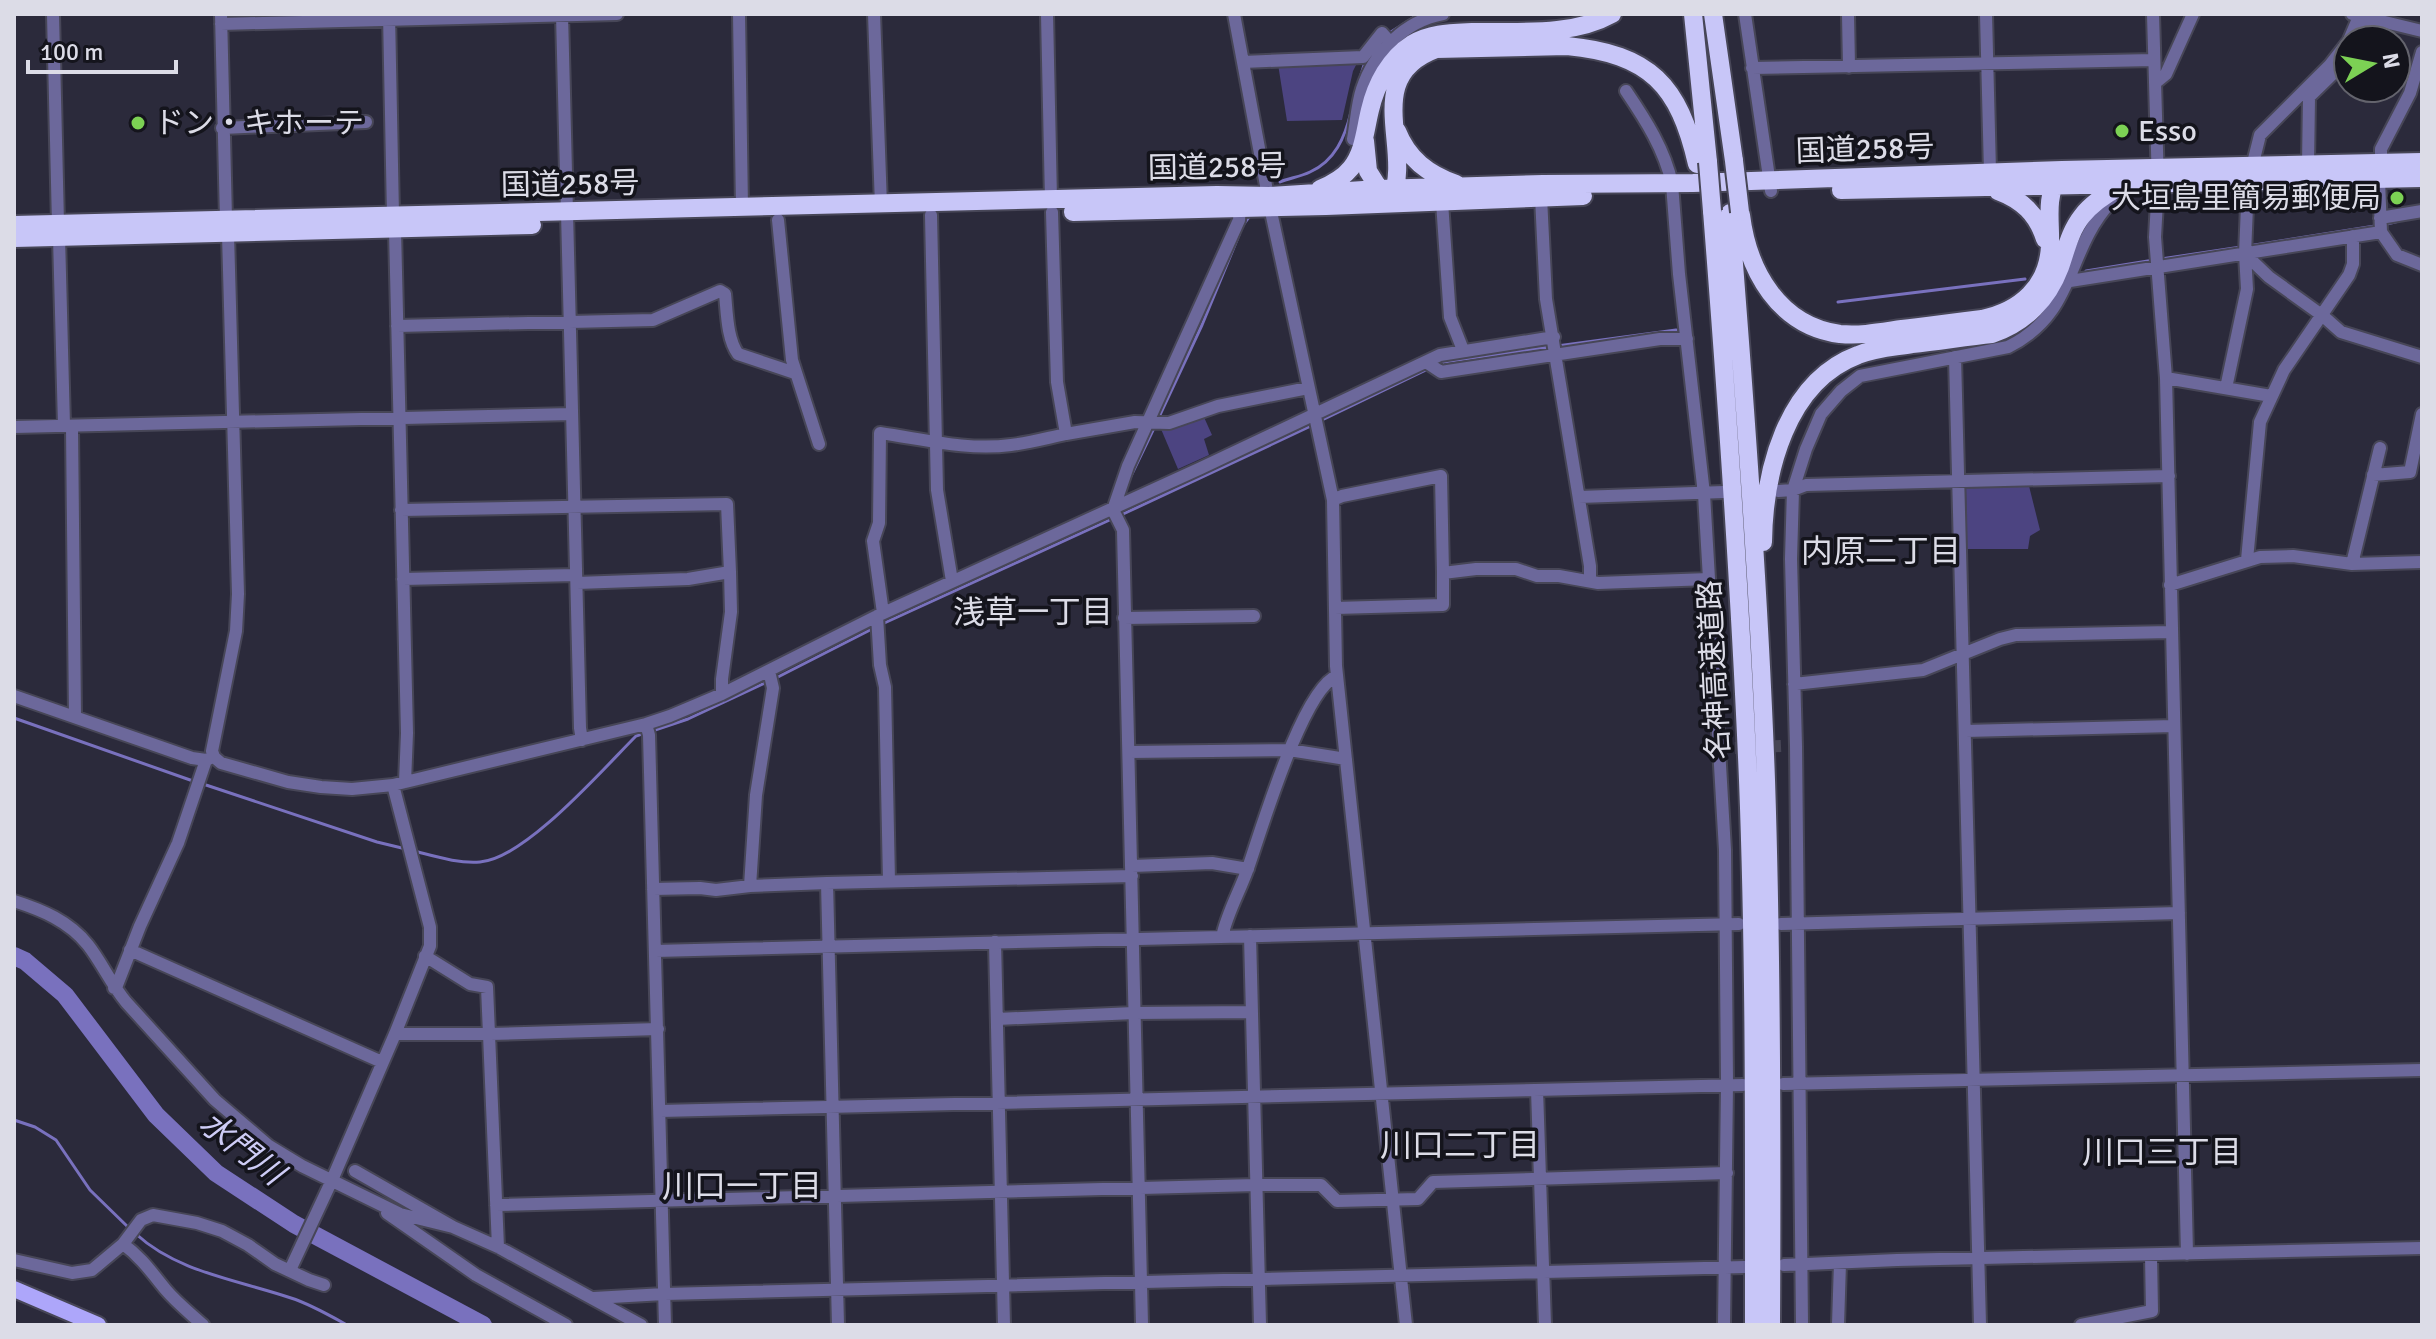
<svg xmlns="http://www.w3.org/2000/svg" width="2436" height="1339" font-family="Signika,'Noto Sans JP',sans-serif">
	<rect width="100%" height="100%" fill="#2b2a3b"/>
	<!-- green -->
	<path fill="#4c4481" d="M1358,61l-5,10 -11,49 -55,1 -9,-57z
		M1203,415l9,20 -8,4 5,16 -31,14 -17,-40z
		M1966,486h63l11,44 -10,6 -2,13h-61z"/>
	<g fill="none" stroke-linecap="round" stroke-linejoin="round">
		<!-- stream -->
		<path stroke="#7971be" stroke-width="3" d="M1391,32l28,-18
			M1354,97l11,-35
			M1280,182c9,-4 20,-5 30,-10 25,-11 35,-35 41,-60
			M1243,225l6,-8
			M2383,225l16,-4
			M2248,246l127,-20
			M2161,259l80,-12
			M2086,271l68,-11
			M1838,302l187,-23
			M1557,346l119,-16
			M1439,364l5,-2 105,-15
			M1158,419l44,-94 37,-90
			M1320,421l108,-52
			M1129,480l26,-54
			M1121,515l192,-90
			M880,625l234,-107
			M774,679l100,-51
			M14,718l179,63
			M652,731l36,-12 79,-37
			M200,783l177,59 29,7
			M414,851c20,5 45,13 66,11 45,-3 123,-93 156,-126l9,-3
			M14,1120l21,7 21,13 34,50 40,39
			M136,1234c41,38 102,46 155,64 19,6 38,17 56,27"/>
		<!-- river -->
		<path stroke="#7971be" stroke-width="18" d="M14,956l11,5 40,34 91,120 60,58 78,51 189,101"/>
		<!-- minor-tunnel -->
		<path stroke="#464555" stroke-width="12" stroke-dasharray="12 6" stroke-linecap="butt" d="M1735,748l46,-2"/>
		<defs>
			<path id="minor" d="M53,14l5,210
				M221,14l5,205 2,15 10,360 -2,37 -24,120 2,6 7,6 67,19 33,5 31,2 41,-4 253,-61 24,-8 52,-22 155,-78 324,-148 239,-113 114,-18
				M389,14l4,201
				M562,14l18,714 2,12
				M739,14l3,194
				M874,14l7,191
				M1047,14l4,186
				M1234,14l36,193 63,293 3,166 70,659
				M1745,14l26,177
				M1848,14l1,53
				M1986,14l4,158
				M2153,14l5,170 -3,53 11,141 21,876
				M2352,14l70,17
				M221,24l396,-10
				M2349,40l11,-26
				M2360,40l8,-22
				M1243,62l120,-5 19,-24 8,9
				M1752,68l402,-8
				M2155,83l11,-9 27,-60
				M1626,91c19,28 39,59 46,93l7,90 25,220 21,356 2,234 -3,241
				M222,128l144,-6
				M1353,139c3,-16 4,-35 9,-50 12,-37 43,-68 81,-75
				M2381,163v-14l29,-56 12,-41
				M2308,165l1,-68 39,-38
				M2252,167l8,-32 70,-70 18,-23
				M1541,197l5,102 44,267v15
				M1442,202l8,115 13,33
				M1052,212l5,170 9,52 69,-12 34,1 49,-17 90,-18
				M931,215l6,275 15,91
				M2380,218l42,-7
				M778,220l14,140 27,84
				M395,230l12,503 -2,49
				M2381,232l16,23 25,10
				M59,237l5,188
				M2245,254l24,23 54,39 18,16 81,25
				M2070,281l311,-49 -2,-53
				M397,326l256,-6 67,-29 5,3c2,19 2,45 13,60l57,19
				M1955,357l25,968
				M1426,362l15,10 219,-33h27
				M2166,378l105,18
				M2226,388l21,-99 -2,-35 3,-72
				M14,427l558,-13
				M72,427l3,290
				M2373,475l37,-3 12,-58
				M1778,491l15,-1 13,-5 363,-9
				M1579,497l145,-5
				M1333,500l9,-4 99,-20 2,97
				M401,510l326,-6 3,68
				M2247,560l13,-138 24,-52 65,-95 4,-11v-28
				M2352,564l28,-116
				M403,579l173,-4
				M577,583l111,-4 42,-7 1,40 -9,67v15
				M2170,585l90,-28 33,-1 59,8 70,-2
				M1335,608l108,-3v-32l33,-4h40l21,7h22l39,7 111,-4
				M883,613l-10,-72 6,-18 1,-90c43,6 87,18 131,12 18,-2 36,-7 55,-11
				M877,616l3,49 5,22 4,194
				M1124,618l130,-2
				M1794,684l129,-14 77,-31 16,-4 155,-3
				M14,696l178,62 14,2 5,-2
				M646,724l3,11 16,590
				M1965,731l209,-5
				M1129,752l160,-2 57,9
				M1132,866l80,-3 36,6
				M827,883l11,442
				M750,886l6,-91 17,-107 -4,-17
				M653,889l47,-1 16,2 34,-4 77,-3 305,-7
				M14,901c28,9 55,20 74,44 14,18 23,39 38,57l89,98 54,46 33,20 98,48 53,13
				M1781,924l398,-11
				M1250,936l10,389
				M1222,937c5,-24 18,-46 26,-69 13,-37 55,-180 89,-192
				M995,942l9,383
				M130,950l252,112
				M655,951l1084,-27
				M425,956l45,28 17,3 11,260
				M114,988l3,-3 23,-59 38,-83 28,-83
				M997,1019l137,-6 118,-1
				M395,1034h95l168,-5
				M1783,1084l639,-14
				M1537,1090l8,235
				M660,1111l1083,-26
				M355,1171l98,56 45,20 143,78
				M496,1205l760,-20h65l16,16 81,-2 15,-17 294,-9
				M387,1213l89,62 90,50
				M123,1244c18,13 29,29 43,46 11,13 25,24 37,35
				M14,1260l58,13 20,-3 31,-26 18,-24 12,-5 44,8 25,8 26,14 27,19 34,16 15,5
				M1784,1265l113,-5 525,-12
				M290,1270l42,-90 63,-146 35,-88v-19l-37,-142
				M594,1298l70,-4 1081,-27
				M1142,1325l-19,-795 -8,-16 -1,-7 14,-41 111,-246 1,-12
				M1802,1325l-6,-579 -5,-187 2,-69 13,-41 15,-35 20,-23 19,-15 148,-29c69,-34 57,-96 103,-145
				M1838,1325l2,-62
				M2081,1325l71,-14 -1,-56"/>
			<path id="major" d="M14,1289l84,36"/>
			<path id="highway" d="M1693,14l15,148
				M1713,14l21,147
				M1397,131c11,28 31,43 59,53
				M1365,141l3,30 15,24
				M1320,189c12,-5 23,-11 31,-21 13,-16 14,-38 19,-58 6,-26 20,-52 42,-66 19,-11 39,-11 60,-12 45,-1 99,5 140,-18
				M1841,190l581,-12
				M1998,191c24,9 39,23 47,48
				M1391,200c23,-50 -31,-123 45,-151l131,-3c83,8 112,39 130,118
				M1712,211c15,190 28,379 36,569 7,181 6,363 6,545
				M1073,212l253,-6 257,-10
				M1730,213c15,189 29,378 36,567 6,182 6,363 5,545
				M1741,215c7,56 38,111 99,119 21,2 41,-2 62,-5 26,-3 53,-7 80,-10 38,-8 66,-32 68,-73 1,-25 -5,-47 8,-69
				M14,225l1203,-30 52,1 110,-7 164,-5 150,-1 369,-13 360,-8
				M14,238l518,-13
				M1763,542c1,-70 23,-160 95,-187 17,-7 36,-8 54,-11 27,-3 53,-7 80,-10 33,-11 56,-35 68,-67 6,-17 10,-36 22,-51 10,-13 24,-22 39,-30"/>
		</defs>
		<!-- minor casing -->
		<use href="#minor" stroke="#474657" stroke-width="16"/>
		<!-- major casing -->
		<use href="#major" stroke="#474657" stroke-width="20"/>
		<!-- highway casing -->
		<use href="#highway" stroke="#474657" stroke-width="22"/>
		<!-- minor -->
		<use href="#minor" stroke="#6c689b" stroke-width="12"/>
		<!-- major -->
		<use href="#major" stroke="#ada6fa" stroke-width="16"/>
		<!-- highway -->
		<use href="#highway" stroke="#c8c6f8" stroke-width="18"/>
		<defs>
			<path id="highway-bridge" d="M1734,161l6,51
				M1708,162l4,49"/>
		</defs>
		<!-- highway-bridge casing -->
		<use href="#highway-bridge" stroke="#474657" stroke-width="22" stroke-linecap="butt"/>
		<!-- highway-bridge -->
		<use href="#highway-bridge" stroke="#c8c6f8" stroke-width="18"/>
	</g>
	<!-- markers -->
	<g fill="#7cd154" stroke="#14141c" stroke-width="3">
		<circle cx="138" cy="123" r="8"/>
		<circle cx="2122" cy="131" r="8"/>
		<circle cx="2397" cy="198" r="8"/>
	</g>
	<g text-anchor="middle" stroke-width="7" stroke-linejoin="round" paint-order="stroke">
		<!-- poi labels -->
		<g font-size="30" fill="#dcdce7" stroke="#14141c" text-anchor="start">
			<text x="154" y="133">ドン・キホーテ</text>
			<text x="2138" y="141">Esso</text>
			<text x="2381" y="208" text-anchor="end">大垣島里簡易郵便局</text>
		</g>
		<!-- street labels -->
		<g font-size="30" fill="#dcdce7" stroke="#14141c">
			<text transform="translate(1865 149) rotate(-2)" y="10">国道258号</text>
			<text transform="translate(1217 167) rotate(-1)" y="10">国道258号</text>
			<text transform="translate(570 184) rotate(-1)" y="10">国道258号</text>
			<text transform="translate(1714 670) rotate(-93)" y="10">名神高速道路</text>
		</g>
		<!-- neighbourhood labels -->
		<g font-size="32" fill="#dcdce7" stroke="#14141c">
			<text x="1881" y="562">内原二丁目</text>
			<text x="1033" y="623">浅草一丁目</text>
			<text x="1460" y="1156">川口二丁目</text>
			<text x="2162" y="1163">川口三丁目</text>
			<text x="742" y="1197">川口一丁目</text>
		</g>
		<!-- water labels -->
		<g font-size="32" font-style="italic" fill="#ceccf6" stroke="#14141c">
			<text transform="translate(242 1148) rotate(38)" y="11">水門川</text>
		</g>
	</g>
	<!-- border -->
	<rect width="2436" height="1339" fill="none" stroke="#dcdce7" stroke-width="32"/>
	<!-- north arrow -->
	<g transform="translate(2372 64) rotate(80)"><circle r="38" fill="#14141c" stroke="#64646d" stroke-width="2"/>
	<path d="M0-6L14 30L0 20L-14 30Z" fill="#7cd154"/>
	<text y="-12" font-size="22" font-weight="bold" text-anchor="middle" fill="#dcdce7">N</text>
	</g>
	<!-- scale -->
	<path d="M28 60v12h148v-12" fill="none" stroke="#dcdce7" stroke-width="4"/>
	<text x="40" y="60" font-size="24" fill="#dcdce7" stroke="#14141c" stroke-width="6" paint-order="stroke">100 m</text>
</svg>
